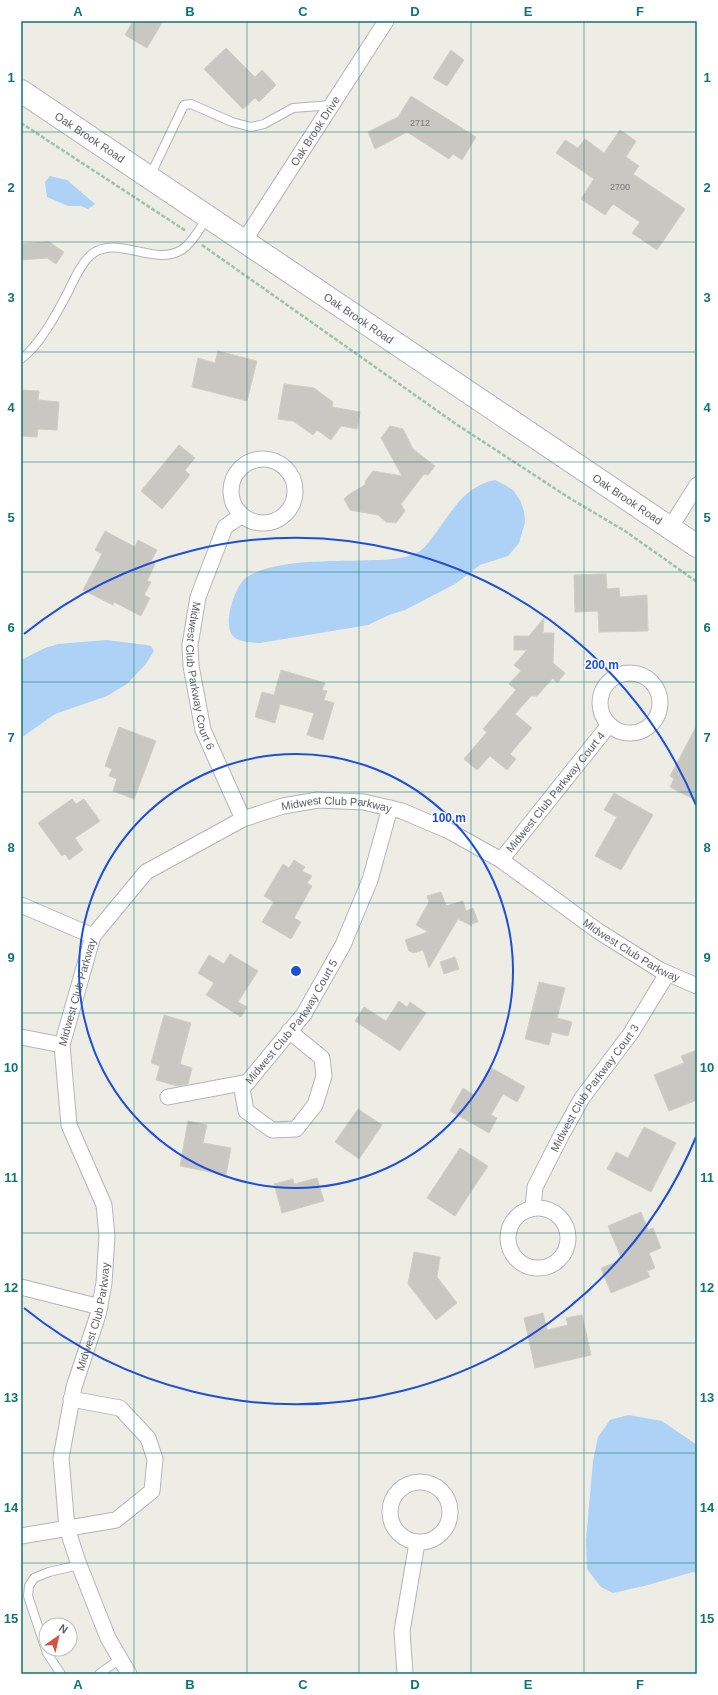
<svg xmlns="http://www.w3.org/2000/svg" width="718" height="1695" font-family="Helvetica,sans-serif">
	<rect width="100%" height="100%" fill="#edece5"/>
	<!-- water -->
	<path fill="#add2f6" d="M50,176l17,4 28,24 -7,5 -7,-3h-13l-21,-9 -2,-15z
		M495,480l10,5 8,5 7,10 4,11 1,11 -6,21 -11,13 -28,9 -25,19 -50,26 -16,5 -21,10 -108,18c-8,-1 -19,0 -26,-6 -13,-11 1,-52 13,-60 29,-19 92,-15 126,-17 15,0 34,-1 47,-9 6,-4 10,-11 14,-16 18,-23 30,-49 61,-55z
		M107,640l39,5 5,1 3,5 -9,14 -18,19 -20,12 -52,18 -34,24v-78l24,-12 13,-4z
		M628,1415l34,6 35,24v129l-4,-2 -45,13 -35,8 -12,-6 -14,-18 -1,-29 7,-79 5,-24 12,-17z"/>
	<!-- building -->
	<path fill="#c9c7c2" stroke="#d2cec4" d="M133,21h30l-16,27 -22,-13z
		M226,48l29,29 7,-7 14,15 -17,17 -4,-4 -12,11 -39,-40z
		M451,50l13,10 -17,26 -14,-8z
		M411,96l65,41 -14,23 -9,-6 -4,5 -42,-27 -32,17 -7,-17 30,-15z
		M620,130l16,11 -10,16 13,9 -6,8 52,35 -28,41 -25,-17 8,-11 -27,-18 -8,11 -24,-16 13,-20 -38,-26 9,-13 13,8 7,-9 19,14z
		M49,242l15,10 -8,12 -9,-6 -26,2v-16z
		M218,351l39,10 -10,40 -55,-14 6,-29 17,5z
		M284,384l30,4 19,14 -1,5 28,5 -3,17 -16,-3 -10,14 -14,-10 -4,5 -20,-14 -15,-2z
		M21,390l18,1 -1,9 21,2 -2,28 -19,-1 -1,8 -16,-1z
		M390,426l13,3 10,20 22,17 -7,9 -4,-1 -23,30 4,7 -9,12 -10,-1 -8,-7 -28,-5 -6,-11 4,-4 17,-10 1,-5 7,-9 29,5 -21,-38z
		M179,445l16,13 -10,12 5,5 -28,34 -21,-18z
		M105,531l30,16 3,-7 19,10 -6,11 4,3 -8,17 4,1 -7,13 6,3 -9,18 -27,-14 -1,3 -30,-15 19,-36 -7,-4z
		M606,574l1,15 12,-1 1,9 27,-2 1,36 -49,1 -1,-21 -23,1 -1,-37z
		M544,618l-1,15h11l-1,30 12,10 -8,10 -4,-5 -16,18h-6l-16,18 17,14 -22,26 6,5 -9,11 -17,-14 -13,14 -13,-11 23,-27 -4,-3 33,-39 -7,-6 12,-13 -7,-6 13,-15h-13v-14h15z
		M281,670l44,13 -3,7 5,1 -3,9 10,3 -11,37 -16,-5 7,-22 -34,-9 -5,19 -20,-6 7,-25 12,3z
		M697,725v76l-27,-14 4,-8 -4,-3z
		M119,727l37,14 -22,58 -21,-8 4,-12 -8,-3 3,-7 -7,-3z
		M614,793l39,22 -32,55 -26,-14 22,-39 -13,-7z
		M72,799l4,5 8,-5 16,22 -25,17 8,12 -14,10 -4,-6 -3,2 -24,-33z
		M294,860l11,7 -3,4 10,5 -5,7 5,3 -18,32 7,4 -10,17 -29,-17 12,-20 -10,-6 19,-32 6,4z
		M441,892l5,14 17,-5 3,10 7,-3 5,14 -7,2 1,2 -14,-7 -29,49 -6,-18 -9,3 -5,-2 -4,-11 23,-8 -12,-7 13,-23 -2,-6z
		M230,954l28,17 -20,31 9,5 -6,10 -35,-22 8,-12 -16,-10 11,-18 15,9z
		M455,957l4,12 -15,5 -4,-12z
		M539,982l26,6 -8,30 15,4 -4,14 -16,-4 -3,13 -24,-6z
		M399,1001l8,6 3,-5 16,11 -26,38 -45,-30 9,-14 22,14z
		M164,1015l27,8 -11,41 12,4 -4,16 -11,2 -21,-6 4,-14 -9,-3z
		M697,1050v50l-28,11 -15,-36 30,-12 -3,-7z
		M490,1067l35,20 -8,15 -14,-8 -12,21 6,3 -8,15 -39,-22 13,-23 11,7z
		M358,1109l24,16 -23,34 -24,-17z
		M188,1121l19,4 -4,18 28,5 -5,27 -46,-9z
		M644,1127l32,16 -25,49 -44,-23 9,-17 12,6z
		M460,1148l28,18 -33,50 -28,-18z
		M317,1178l7,23 -42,12 -8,-29 19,-5 1,5z
		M641,1212l7,18 5,-2 8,20 -12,5 6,15 -8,3 3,6 -39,16 -10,-25 21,-8 -14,-34z
		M414,1252l26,5 -3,20 20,26 -21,17 -28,-36z
		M543,1313l4,17 21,-5 -2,-7 16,-3 9,40 -56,13 -11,-50z"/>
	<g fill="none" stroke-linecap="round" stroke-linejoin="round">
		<defs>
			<path id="service" d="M150,176l34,-71 7,-1 41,18 19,5 13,-3 29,-16 39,-3
				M21,359c19,-14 36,-46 47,-67 6,-12 13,-29 24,-38 26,-20 63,14 91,-5 10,-7 17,-21 24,-31
				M61,1674l-14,-21 -19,-57 1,-10 5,-8 15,-6 30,-7
				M99,1674l21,-15"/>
			<g id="minor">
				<path id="s1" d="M244,241l142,-220"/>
				<circle cx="263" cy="491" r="32"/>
				<path id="s2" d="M242,515l-17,12 -27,70 -8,48 1,21 12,64 40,89"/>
				<path d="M670,528l27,-43"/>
				<circle cx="630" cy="703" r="30"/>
				<path id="s3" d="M501,860l108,-135"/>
				<path d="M21,905l72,31"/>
				<path id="s4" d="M289,1031l33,27 2,18 -9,29 -19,24 -24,1 -26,-19 -4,-22 62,-75 39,-69 27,-65 20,-72"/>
				<path d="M21,1037l41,8"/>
				<path d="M168,1097l80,-15"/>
				<path id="s5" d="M533,1207l2,-20 27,-53 20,-36 49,-65 36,-59"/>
				<circle cx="538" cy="1238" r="30"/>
				<path d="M21,1287l79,20"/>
				<circle cx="420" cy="1512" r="30"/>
				<path d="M21,1536l95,-16 36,-29 3,-32 -7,-21 -28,-30 -49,-9"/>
				<path id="s6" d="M129,1674l-21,-36 -30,-76 -11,-34 -6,-70 13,-71 24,-72 6,-32 3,-47 -3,-31 -35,-80 -7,-80 31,-109 53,-64 97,-53 40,-13 35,-6 46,2 38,9 47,20 52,29 97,71 62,39 37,16"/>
				<path d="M405,1674l-3,-43 15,-88"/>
			</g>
			<g id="secondary">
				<path id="s7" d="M21,91l676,455"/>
			</g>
		</defs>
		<!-- service casing -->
		<use href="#service" stroke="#b2b5b8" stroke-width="10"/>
		<!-- minor casing -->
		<use href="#minor" stroke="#b2b5b8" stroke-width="17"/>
		<!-- secondary casing -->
		<use href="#secondary" stroke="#b1b4b8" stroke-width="24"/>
		<!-- path -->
		<path stroke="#9dc1a9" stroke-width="2.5" stroke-dasharray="4 2" stroke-linecap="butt" d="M21,123l165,108
			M202,245l254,179 115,75 54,32 72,51"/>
		<!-- service -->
		<use href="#service" stroke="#fff" stroke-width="8"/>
		<!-- minor -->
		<use href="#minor" stroke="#fff" stroke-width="15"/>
		<!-- secondary -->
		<use href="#secondary" stroke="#fff" stroke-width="22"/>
	</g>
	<!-- grid -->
	<path fill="none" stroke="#0f766e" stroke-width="1" stroke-opacity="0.55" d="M134,21v1653M247,21v1653M359,21v1653M471,21v1653M584,21v1653M21,132h676M21,242h676M21,352h676M21,462h676M21,572h676M21,682h676M21,792h676M21,903h676M21,1013h676M21,1123h676M21,1233h676M21,1343h676M21,1453h676M21,1563h676"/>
	<!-- distance rings -->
	<g fill="none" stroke="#1d4ed8" stroke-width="2">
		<circle cx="296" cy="971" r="217"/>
		<path d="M696 1137A433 433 0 0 1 24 1308M24 634A433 433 0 0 1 696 805"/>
	</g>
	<g text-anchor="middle" stroke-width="3" stroke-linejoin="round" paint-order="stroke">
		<!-- number labels -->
		<g font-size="9" fill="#787a7c">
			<text x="420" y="126">2712</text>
			<text x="620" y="190">2700</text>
		</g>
		<!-- street labels -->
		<g font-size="11" fill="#5d6064" stroke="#fff">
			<text dy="4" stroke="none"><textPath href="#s1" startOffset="131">Oak Brook Drive</textPath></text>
			<text dy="4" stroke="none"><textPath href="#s7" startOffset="83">Oak Brook Road</textPath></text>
			<text dy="4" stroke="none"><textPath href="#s7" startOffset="407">Oak Brook Road</textPath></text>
			<text dy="4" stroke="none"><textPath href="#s7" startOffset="731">Oak Brook Road</textPath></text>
			<text dy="4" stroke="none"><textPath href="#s2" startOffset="176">Midwest Club Parkway Court 6</textPath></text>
			<text dy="4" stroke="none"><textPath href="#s3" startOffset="87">Midwest Club Parkway Court 4</textPath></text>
			<text dy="4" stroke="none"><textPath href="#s6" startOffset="1059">Midwest Club Parkway</textPath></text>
			<text dy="4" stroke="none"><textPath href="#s6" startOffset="1395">Midwest Club Parkway</textPath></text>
			<text dy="4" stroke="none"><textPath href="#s6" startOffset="711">Midwest Club Parkway</textPath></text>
			<text dy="4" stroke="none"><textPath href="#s4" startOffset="284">Midwest Club Parkway Court 5</textPath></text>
			<text dy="4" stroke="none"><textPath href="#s5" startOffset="136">Midwest Club Parkway Court 3</textPath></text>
			<text dy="4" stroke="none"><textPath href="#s6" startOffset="375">Midwest Club Parkway</textPath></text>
		</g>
	</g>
	<circle cx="296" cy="971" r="6" fill="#1d4ed8" stroke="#fff" stroke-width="2"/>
	<g font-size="12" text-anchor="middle" font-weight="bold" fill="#1d4ed8" stroke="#fff" stroke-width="3" stroke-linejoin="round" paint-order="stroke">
		<text x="602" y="669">200 m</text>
		<text x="449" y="822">100 m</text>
	</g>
	<!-- border -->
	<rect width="718" height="1695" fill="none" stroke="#ffffff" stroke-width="44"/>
	<!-- north arrow -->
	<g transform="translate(58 1637) rotate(34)"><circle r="19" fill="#ffffff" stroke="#bebfc1"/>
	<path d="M0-3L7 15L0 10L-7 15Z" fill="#d65542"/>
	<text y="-6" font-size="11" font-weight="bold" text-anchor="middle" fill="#5d6064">N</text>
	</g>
	<rect x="22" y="22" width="674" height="1651" fill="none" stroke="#0f766e" stroke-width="1.5"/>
	<g font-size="13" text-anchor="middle" font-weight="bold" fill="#0f766e">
		<text x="78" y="16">A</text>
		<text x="190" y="16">B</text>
		<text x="303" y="16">C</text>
		<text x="415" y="16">D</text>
		<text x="528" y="16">E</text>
		<text x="640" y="16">F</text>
		<text x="11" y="82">1</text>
		<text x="707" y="82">1</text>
		<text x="11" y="192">2</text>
		<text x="707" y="192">2</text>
		<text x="11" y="302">3</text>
		<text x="707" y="302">3</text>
		<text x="11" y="412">4</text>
		<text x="707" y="412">4</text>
		<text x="11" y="522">5</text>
		<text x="707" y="522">5</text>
		<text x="11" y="632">6</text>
		<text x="707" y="632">6</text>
		<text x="11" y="742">7</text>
		<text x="707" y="742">7</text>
		<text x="11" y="852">8</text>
		<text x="707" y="852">8</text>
		<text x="11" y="962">9</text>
		<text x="707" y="962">9</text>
		<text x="11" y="1072">10</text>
		<text x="707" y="1072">10</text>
		<text x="11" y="1182">11</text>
		<text x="707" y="1182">11</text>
		<text x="11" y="1292">12</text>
		<text x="707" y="1292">12</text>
		<text x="11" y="1402">13</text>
		<text x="707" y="1402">13</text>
		<text x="11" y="1512">14</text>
		<text x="707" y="1512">14</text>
		<text x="11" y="1623">15</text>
		<text x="707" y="1623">15</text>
		<text x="78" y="1689">A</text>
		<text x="190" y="1689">B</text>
		<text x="303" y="1689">C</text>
		<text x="415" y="1689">D</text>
		<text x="528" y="1689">E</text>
		<text x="640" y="1689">F</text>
	</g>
</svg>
